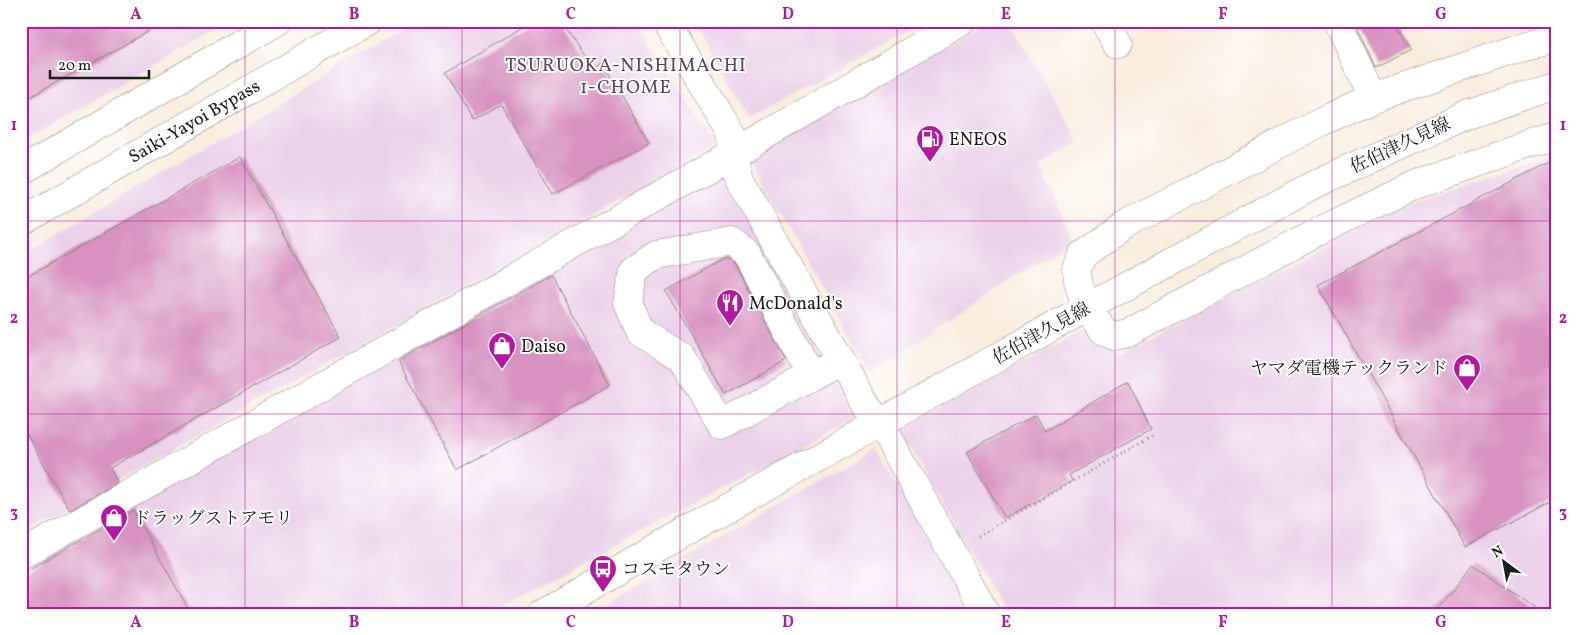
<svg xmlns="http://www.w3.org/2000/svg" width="1577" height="635" font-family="Vollkorn,'Noto Serif JP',serif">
	<rect width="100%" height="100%" fill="#fff"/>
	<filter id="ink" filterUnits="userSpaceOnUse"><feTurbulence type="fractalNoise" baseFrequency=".02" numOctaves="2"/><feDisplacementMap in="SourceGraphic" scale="10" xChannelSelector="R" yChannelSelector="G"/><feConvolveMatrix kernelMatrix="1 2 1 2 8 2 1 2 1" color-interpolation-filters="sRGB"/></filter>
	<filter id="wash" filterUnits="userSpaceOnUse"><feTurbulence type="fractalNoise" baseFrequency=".0096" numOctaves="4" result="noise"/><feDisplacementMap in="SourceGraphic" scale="20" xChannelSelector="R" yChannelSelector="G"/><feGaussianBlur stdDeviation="1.12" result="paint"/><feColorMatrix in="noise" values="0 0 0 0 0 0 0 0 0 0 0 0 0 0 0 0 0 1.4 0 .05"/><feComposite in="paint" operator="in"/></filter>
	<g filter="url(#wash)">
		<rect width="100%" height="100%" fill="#f9edde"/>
		<!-- built -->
		<path fill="#ecd1ea" d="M21,21h211l-211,122z
			M417,21h220l79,126 -695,387v-278z
			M694,21h232l-177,98z
			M989,21h21l69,121 -39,24 33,72 -203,135 -121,-215z
			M1556,156v458h-552l-103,-184 181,-99 37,22 291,-151z
			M722,170l133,248 -370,196h-464v-49z
			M876,449l94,165h-380z"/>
		<g id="blocks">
			<!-- building -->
			<path fill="#d792c1" d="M21,21h146l-146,81z
				M532,21h28l33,48 10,-6 46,80 -96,51 -52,-90 -29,17 -27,-48z
				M1371,21h24l16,29 -35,18 -18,-40z
				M240,157l101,180 -231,131 8,15 -48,27 -49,-86v-144z
				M1556,159v340l-91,48 -147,-262z
				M728,259l7,5 51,97 -60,34 -60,-104 55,-31z
				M551,275l59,110 -153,85 -59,-109z
				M1128,381l23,48 -82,46 3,6 -67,37 -38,-66 69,-38 9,17z
				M133,510l58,104h-170v-40z
				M1473,564l70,50h-109z"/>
		</g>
	</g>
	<g filter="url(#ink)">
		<use href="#blocks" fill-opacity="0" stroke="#8a847d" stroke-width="1"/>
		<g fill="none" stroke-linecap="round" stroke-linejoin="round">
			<defs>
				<path id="minor" d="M665,21l67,113 1,20 6,24 127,227 14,18 106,191
					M1104,21l14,23
					M1337,21l36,77
					M1556,38l-28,7 -155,53 -50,23 -201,106 -39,28 -6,14 1,12 8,27 18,23 10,5 14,-3 183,-98 104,-50 117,-41 24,-7
					M811,375l-64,-121 -15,-12 -76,13 -22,15 -6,33 12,29 42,26 40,67 118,-65
					M21,555l712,-401 230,-133"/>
				<path id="major" d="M543,614l147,-85 396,-221 229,-124 152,-69 89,-30"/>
				<path id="highway" d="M21,171l257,-150
					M21,222l347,-201"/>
			</defs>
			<!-- minor casing -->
			<use href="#minor" stroke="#8a847d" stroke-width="29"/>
			<!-- major casing -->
			<use href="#major" stroke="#8a847d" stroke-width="29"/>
			<!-- highway casing -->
			<use href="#highway" stroke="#8a847d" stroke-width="29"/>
			<!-- path -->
			<path stroke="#8a847d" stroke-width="3" stroke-dasharray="1 4" stroke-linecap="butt" d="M978,536l175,-101"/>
			<!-- minor -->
			<use href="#minor" stroke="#fff" stroke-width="28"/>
			<!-- major -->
			<use href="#major" stroke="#fff" stroke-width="28"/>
			<!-- highway -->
			<use href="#highway" stroke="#fff" stroke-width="28"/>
		</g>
	</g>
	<!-- grid -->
	<path fill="none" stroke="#b5179e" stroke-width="1" stroke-opacity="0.55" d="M245,21v593M462,21v593M680,21v593M897,21v593M1115,21v593M1332,21v593M21,221h1535M21,414h1535"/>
	<!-- icons -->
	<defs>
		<symbol id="fuel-pin" viewBox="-11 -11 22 30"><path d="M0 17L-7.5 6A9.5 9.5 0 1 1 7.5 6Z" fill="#b5179e" stroke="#fff"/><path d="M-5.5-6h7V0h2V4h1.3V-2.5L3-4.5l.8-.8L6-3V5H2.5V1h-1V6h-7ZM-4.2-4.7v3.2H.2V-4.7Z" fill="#fff"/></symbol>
		<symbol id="restaurant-pin" viewBox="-11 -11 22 30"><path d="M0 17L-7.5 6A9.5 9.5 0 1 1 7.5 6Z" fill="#b5179e" stroke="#fff"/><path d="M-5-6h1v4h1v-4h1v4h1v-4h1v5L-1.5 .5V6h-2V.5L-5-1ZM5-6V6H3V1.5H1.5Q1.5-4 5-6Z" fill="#fff"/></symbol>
		<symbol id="shop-pin" viewBox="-11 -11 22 30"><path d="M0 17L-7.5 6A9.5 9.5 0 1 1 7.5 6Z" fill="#b5179e" stroke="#fff"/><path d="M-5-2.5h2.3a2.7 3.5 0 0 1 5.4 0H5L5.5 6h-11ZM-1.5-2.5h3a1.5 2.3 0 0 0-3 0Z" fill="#fff"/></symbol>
		<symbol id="bus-pin" viewBox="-11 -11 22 30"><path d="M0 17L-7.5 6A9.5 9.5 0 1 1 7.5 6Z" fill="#b5179e" stroke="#fff"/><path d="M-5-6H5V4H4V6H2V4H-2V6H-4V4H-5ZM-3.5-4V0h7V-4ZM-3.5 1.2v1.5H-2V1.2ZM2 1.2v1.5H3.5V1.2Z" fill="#fff"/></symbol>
	</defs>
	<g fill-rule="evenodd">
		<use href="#fuel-pin" x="914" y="123" width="32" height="43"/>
		<use href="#restaurant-pin" x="714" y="287" width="32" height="43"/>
		<use href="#shop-pin" x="486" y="330" width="32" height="43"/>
		<use href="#shop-pin" x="1451" y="352" width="32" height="43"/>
		<use href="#shop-pin" x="98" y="502" width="32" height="43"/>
		<use href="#bus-pin" x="587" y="553" width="32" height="43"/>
	</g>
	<g text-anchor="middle" stroke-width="4" stroke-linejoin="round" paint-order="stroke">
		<!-- street labels -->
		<g font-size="18" fill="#1c1c1c" stroke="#fff">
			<text transform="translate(194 121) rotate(-30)" y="6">Saiki-Yayoi Bypass</text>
			<text transform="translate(1400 145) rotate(-25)" y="6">佐伯津久見線</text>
			<text transform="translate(1041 333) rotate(-29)" y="6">佐伯津久見線</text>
		</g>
		<!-- poi labels -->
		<g font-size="18" fill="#1c1c1c" stroke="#fff" text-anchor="start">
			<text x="949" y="145">ENEOS</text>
			<text x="749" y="309">McDonald's</text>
			<text x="521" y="352">Daiso</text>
			<text x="1448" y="374" text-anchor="end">ヤマダ電機テックランド</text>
			<text x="133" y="524">ドラッグストアモリ</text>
			<text x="622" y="575">コスモタウン</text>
		</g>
		<!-- neighbourhood labels -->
		<g font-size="19" letter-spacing="1" fill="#5d4556" stroke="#fff">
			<text x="626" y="71">TSURUOKA-NISHIMACHI<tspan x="626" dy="22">1-CHOME</tspan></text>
		</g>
	</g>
	<!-- margin -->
	<rect width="1577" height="635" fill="none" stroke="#fff" stroke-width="55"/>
	<!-- north arrow -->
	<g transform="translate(1504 562) rotate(328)" stroke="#ffffff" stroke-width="4" paint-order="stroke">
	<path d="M0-4L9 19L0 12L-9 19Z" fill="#1c1c1c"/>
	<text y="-8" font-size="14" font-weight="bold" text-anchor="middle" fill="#1c1c1c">N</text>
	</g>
	<!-- scale -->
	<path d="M50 70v8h99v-8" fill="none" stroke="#1c1c1c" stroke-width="2.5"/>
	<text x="58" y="70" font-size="15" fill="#1c1c1c" stroke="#ffffff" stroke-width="4" paint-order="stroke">20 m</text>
	<rect x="28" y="28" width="1522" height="580" fill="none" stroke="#b5179e" stroke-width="2"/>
	<g font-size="16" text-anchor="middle" font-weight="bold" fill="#b5179e">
		<text x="136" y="19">A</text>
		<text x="354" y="19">B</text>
		<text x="571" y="19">C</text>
		<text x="788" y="19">D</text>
		<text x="1006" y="19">E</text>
		<text x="1223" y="19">F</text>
		<text x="1441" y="19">G</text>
		<text x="14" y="130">1</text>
		<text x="1563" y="130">1</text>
		<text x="14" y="323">2</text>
		<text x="1563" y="323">2</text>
		<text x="14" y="517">3</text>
		<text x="1563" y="517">3</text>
		<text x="136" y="627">A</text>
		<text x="354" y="627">B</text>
		<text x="571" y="627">C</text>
		<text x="788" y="627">D</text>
		<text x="1006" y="627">E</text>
		<text x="1223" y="627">F</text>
		<text x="1441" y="627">G</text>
	</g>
</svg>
